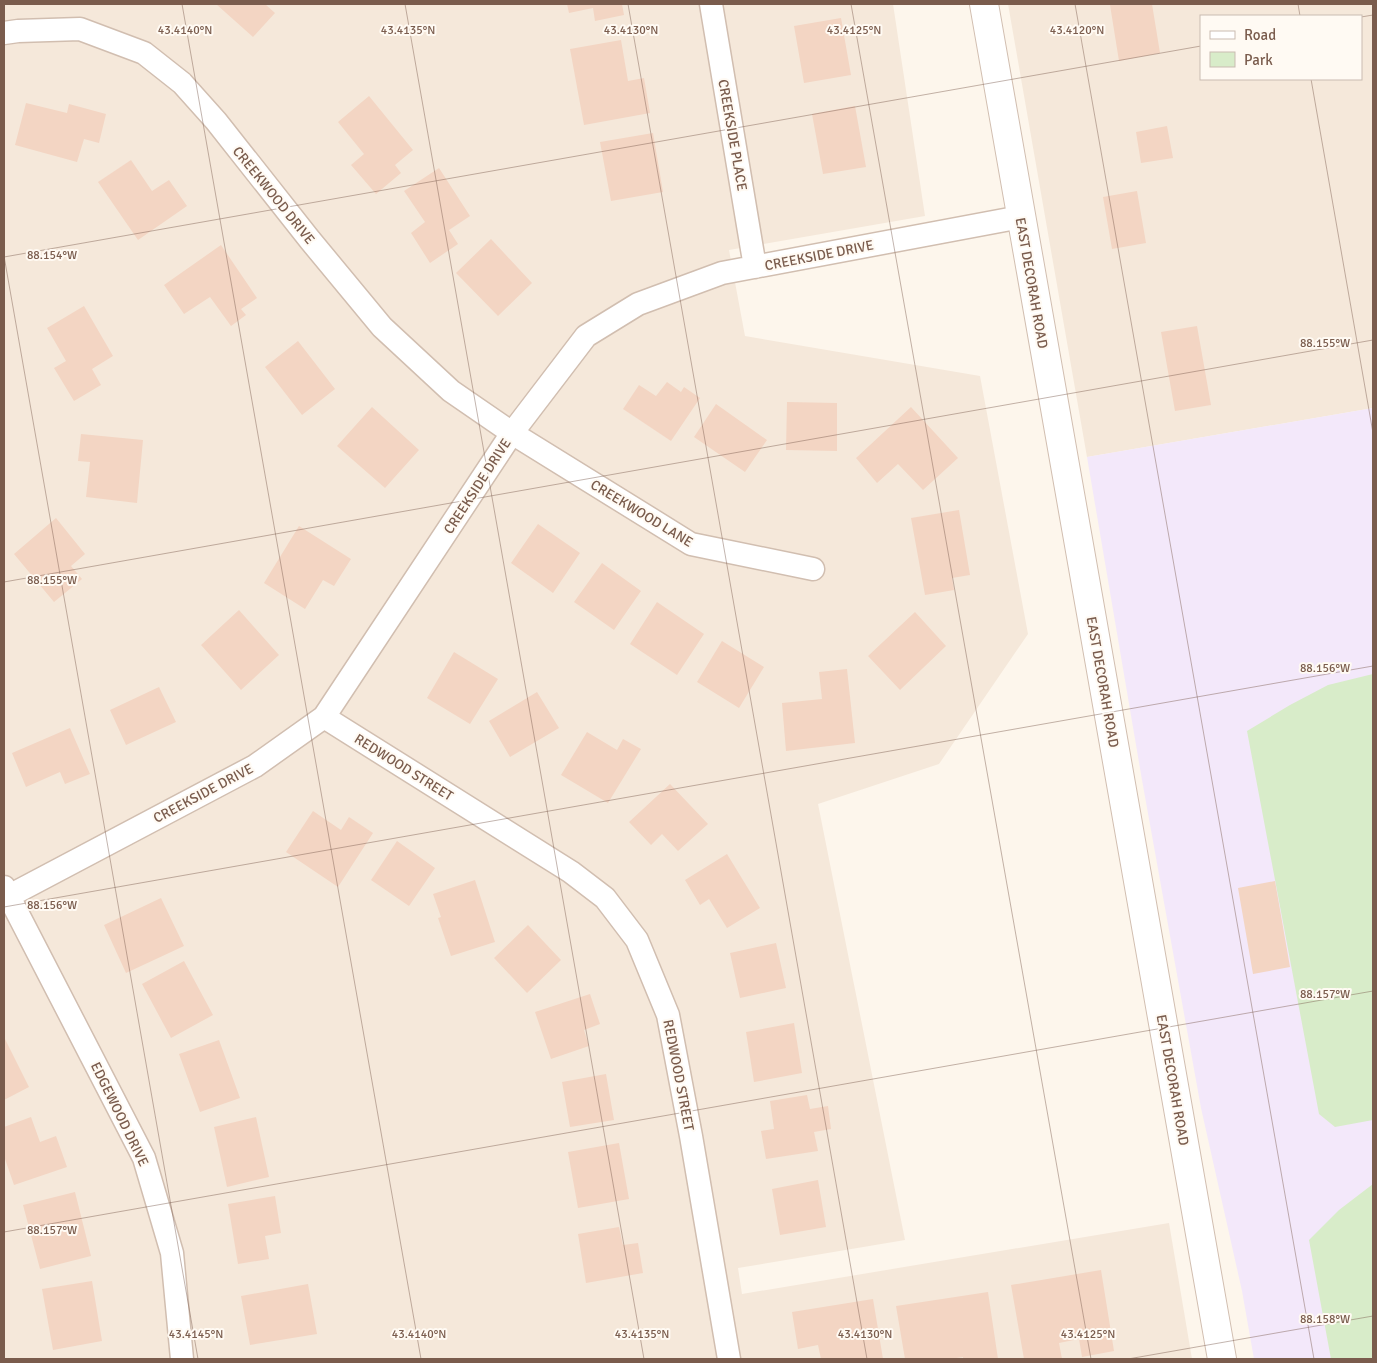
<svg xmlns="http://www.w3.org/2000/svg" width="1377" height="1363" font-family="Signika,sans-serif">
	<rect width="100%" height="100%" fill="#fdf6ec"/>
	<!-- residential -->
	<path fill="#f5e8da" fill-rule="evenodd" d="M4,4h889l32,212 -196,34 16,86 235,40 48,258 -89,130 -121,40 87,436 -167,28 4,26 427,-71 23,136h-1188z
		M1008,4h365v404l-286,49zM1201,16h160v63h-160z"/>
	<!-- education -->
	<path fill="#f3e8fa" d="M1373,408v951h-119l-12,-68 -41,-183 -59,-328 -55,-323z"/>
	<!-- green -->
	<path fill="#d8ecc9" d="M1373,674v446l-38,7 -16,-13 -72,-383 43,-26 38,-20z
		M1373,1184v175h-42l-22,-119 30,-30z"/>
	<!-- building -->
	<path fill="#f3d5c3" d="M216,4h49l10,9 -22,24z
		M567,4h55l2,11 -29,6 -2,-13 -24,5z
		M1116,4h36l8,49 -41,8 -9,-56z
		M841,18l10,57 -47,8 -10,-57z
		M621,40l7,41 16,-3 6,35 -66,12 -14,-76z
		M369,96l44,54 -18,15 6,8 -25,21 -25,-29 13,-11 -26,-32z
		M26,103l41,10 2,-9 37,10 -7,29 -15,-4 -7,23 -62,-17z
		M855,106l11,61 -43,7 -11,-60z
		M1167,126l6,32 -32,5 -5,-31z
		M653,133l10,59 -52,9 -11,-59z
		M131,160l21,31 17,-11 18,26 -49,34 -40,-58z
		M439,168l31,48 -21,14 9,14 -28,19 -19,-30 14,-11 -21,-31z
		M1137,191l9,52 -34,6 -9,-52z
		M491,239l41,44 -34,33 -42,-43z
		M221,245l36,53 -16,11 5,6 -15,11 -21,-29 -26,17 -20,-29z
		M84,306l29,50 -21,13 9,16 -27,16 -20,-33 12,-7 -19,-33z
		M1197,326l14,79 -36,6 -14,-79z
		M298,341l37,48 -33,26 -37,-48z
		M667,382l14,10 3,-5 16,11 -29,43 -48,-32 16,-24 17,11z
		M787,402l50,1v48l-51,-1z
		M716,404l51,36 -22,32 -51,-35z
		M372,407l47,43 -34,38 -48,-42z
		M911,407l47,51 -35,32 -25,-26 -21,19 -21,-25z
		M81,434l62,6 -6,63 -51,-6 4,-35 -12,-1z
		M959,510l11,65 -18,3 2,12 -29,5 -14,-77z
		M56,518l29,36 -14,12 11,13 -28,23 -40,-48z
		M538,524l42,29 -27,40 -42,-30z
		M299,526l52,33 -17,27 -11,-6 -18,29 -41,-26z
		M602,563l39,28 -27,39 -40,-28z
		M657,602l47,32 -27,41 -47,-31z
		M239,610l40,45 -38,35 -40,-45z
		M915,612l31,34 -46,44 -32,-34z
		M722,641l42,26 -25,41 -42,-26z
		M454,652l44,27 -28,45 -43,-26z
		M847,669l8,74 -69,8 -4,-48 40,-4 -3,-27z
		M159,687l17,35 -50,23 -16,-35z
		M537,692l22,36 -49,29 -21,-36z
		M70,728l20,46 -25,10 -5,-12 -34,15 -14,-34z
		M587,732l30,18 6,-11 18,10 -33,54 -47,-28z
		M670,784l38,40 -30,27 -16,-17 -11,11 -22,-23z
		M313,811l28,19 8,-13 24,16 -35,54 -52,-35z
		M397,841l38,27 -26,38 -38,-26z
		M727,854l33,54 -33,20 -18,-29 -9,6 -15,-25z
		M475,880l20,62 -44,14 -13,-38 3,-1 -8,-23z
		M1275,881l15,86 -37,7 -15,-86z
		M161,898l23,48 -58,27 -22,-48z
		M528,925l33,35 -34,33 -33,-35z
		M776,943l10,45 -46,10 -10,-45z
		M184,961l29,54 -42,23 -29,-54z
		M590,994l10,30 -16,6 5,16 -38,13 -16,-47z
		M794,1023l8,50 -48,9 -8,-50z
		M4,1037l25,50 -25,13z
		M219,1040l21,58 -40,14 -21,-58z
		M606,1074l8,46 -44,7 -8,-45z
		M807,1095l3,14 18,-3 3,23 -17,3 4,19 -52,8 -5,-28 13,-2 -4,-28z
		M31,1117l9,25 16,-6 11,31 -53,18 -10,-29v-29z
		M256,1117l13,60 -42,10 -13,-60z
		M619,1143l10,56 -51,9 -10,-56z
		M818,1180l8,47 -46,8 -8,-46z
		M75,1192l16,64 -51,13 -17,-64z
		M275,1196l6,37 -16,3 4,23 -31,5 -10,-60z
		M619,1227l4,18 15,-2 5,30 -57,10 -8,-49z
		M1101,1270l13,81 -32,6 -3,-18 -20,4 3,16h-38l-13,-74z
		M92,1281l10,60 -49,9 -11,-61z
		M308,1284l9,50 -67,11 -9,-49z
		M988,1292l10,67h-35v-2l-13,2h-45l-9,-53z
		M873,1299l10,60h-62l-3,-14 -20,4 -6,-37z"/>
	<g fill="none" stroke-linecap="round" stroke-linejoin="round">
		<defs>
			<path id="minor" d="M711,4l44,263
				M4,33l14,-2 62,-2 64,24 38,30 34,38 94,119 72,87 69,64 61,42 179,111 122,25
				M324,717l247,155 34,26 32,42 31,75 23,121 38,223
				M4,887l140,271 28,95 10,106
				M9,896l246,-130 69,-49 188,-284 74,-97 52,-32 84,-31 299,-56"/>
			<path id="tertiary" d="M984,4l238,1355"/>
		</defs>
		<!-- minor casing -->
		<use href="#minor" stroke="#d1beb0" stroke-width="25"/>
		<!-- tertiary casing -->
		<use href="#tertiary" stroke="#d1beb0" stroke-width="30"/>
		<!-- minor -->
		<use href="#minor" stroke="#fff" stroke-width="22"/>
		<!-- tertiary -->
		<use href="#tertiary" stroke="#fff" stroke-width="28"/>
	</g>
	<!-- ticks -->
	<path fill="none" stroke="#7a5c4d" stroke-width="1" stroke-opacity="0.45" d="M182,4l239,1355M405,4l239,1355M628,4l239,1355M851,4l240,1355M1075,4l239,1355M1298,4l2,12M1361,17l12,-2M1311,79l62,354M4,256l194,1103M4,257l1197,-211M4,582l1369,-242M4,907l1369,-241M4,1232l1369,-241M1128,1359l245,-43"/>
	<g text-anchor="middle" stroke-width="4" stroke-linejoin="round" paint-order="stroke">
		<!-- street labels -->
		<g font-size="14" fill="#7a5c4d" stroke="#fffaf3">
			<text transform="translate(733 135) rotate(80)" y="5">CREEKSIDE PLACE</text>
			<text transform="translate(274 195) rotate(51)" y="5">CREEKWOOD DRIVE</text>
			<text transform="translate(819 255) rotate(-11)" y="5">CREEKSIDE DRIVE</text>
			<text transform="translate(1032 283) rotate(80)" y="5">EAST DECORAH ROAD</text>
			<text transform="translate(477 486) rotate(-57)" y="5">CREEKSIDE DRIVE</text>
			<text transform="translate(642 513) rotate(31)" y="5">CREEKWOOD LANE</text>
			<text transform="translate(1103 682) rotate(80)" y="5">EAST DECORAH ROAD</text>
			<text transform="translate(404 767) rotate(32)" y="5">REDWOOD STREET</text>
			<text transform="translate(203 793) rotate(-28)" y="5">CREEKSIDE DRIVE</text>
			<text transform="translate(679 1075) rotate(79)" y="5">REDWOOD STREET</text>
			<text transform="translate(1173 1080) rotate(80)" y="5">EAST DECORAH ROAD</text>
			<text transform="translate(120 1114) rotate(64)" y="5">EDGEWOOD DRIVE</text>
		</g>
	</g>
	<g font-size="12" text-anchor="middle" fill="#7a5c4d" stroke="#fffaf3" stroke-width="4" stroke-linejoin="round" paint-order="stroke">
		<text x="185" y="34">43.4140°N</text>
		<text x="408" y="34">43.4135°N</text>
		<text x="631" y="34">43.4130°N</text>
		<text x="854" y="34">43.4125°N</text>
		<text x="1077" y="34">43.4120°N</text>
		<text x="52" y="259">88.154°W</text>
		<text x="1325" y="347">88.155°W</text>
		<text x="52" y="584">88.155°W</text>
		<text x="1325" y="672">88.156°W</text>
		<text x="52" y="909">88.156°W</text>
		<text x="1325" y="998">88.157°W</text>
		<text x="52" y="1234">88.157°W</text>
		<text x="1325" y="1323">88.158°W</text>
		<text x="196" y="1338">43.4145°N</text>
		<text x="419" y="1338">43.4140°N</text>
		<text x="642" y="1338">43.4135°N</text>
		<text x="865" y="1338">43.4130°N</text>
		<text x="1088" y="1338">43.4125°N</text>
	</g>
	<!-- border -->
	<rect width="1377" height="1363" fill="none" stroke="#7a5c4d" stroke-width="10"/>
	<!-- legend -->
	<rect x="1200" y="15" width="162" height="65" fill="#fffaf3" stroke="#cabbb1"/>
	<rect x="1210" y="31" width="25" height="8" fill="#ffffff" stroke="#cabbb1"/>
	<text x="1244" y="40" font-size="15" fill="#7a5c4d">Road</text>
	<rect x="1210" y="52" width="25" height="15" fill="#d8ecc9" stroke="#cabbb1"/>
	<text x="1244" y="65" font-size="15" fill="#7a5c4d">Park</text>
</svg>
